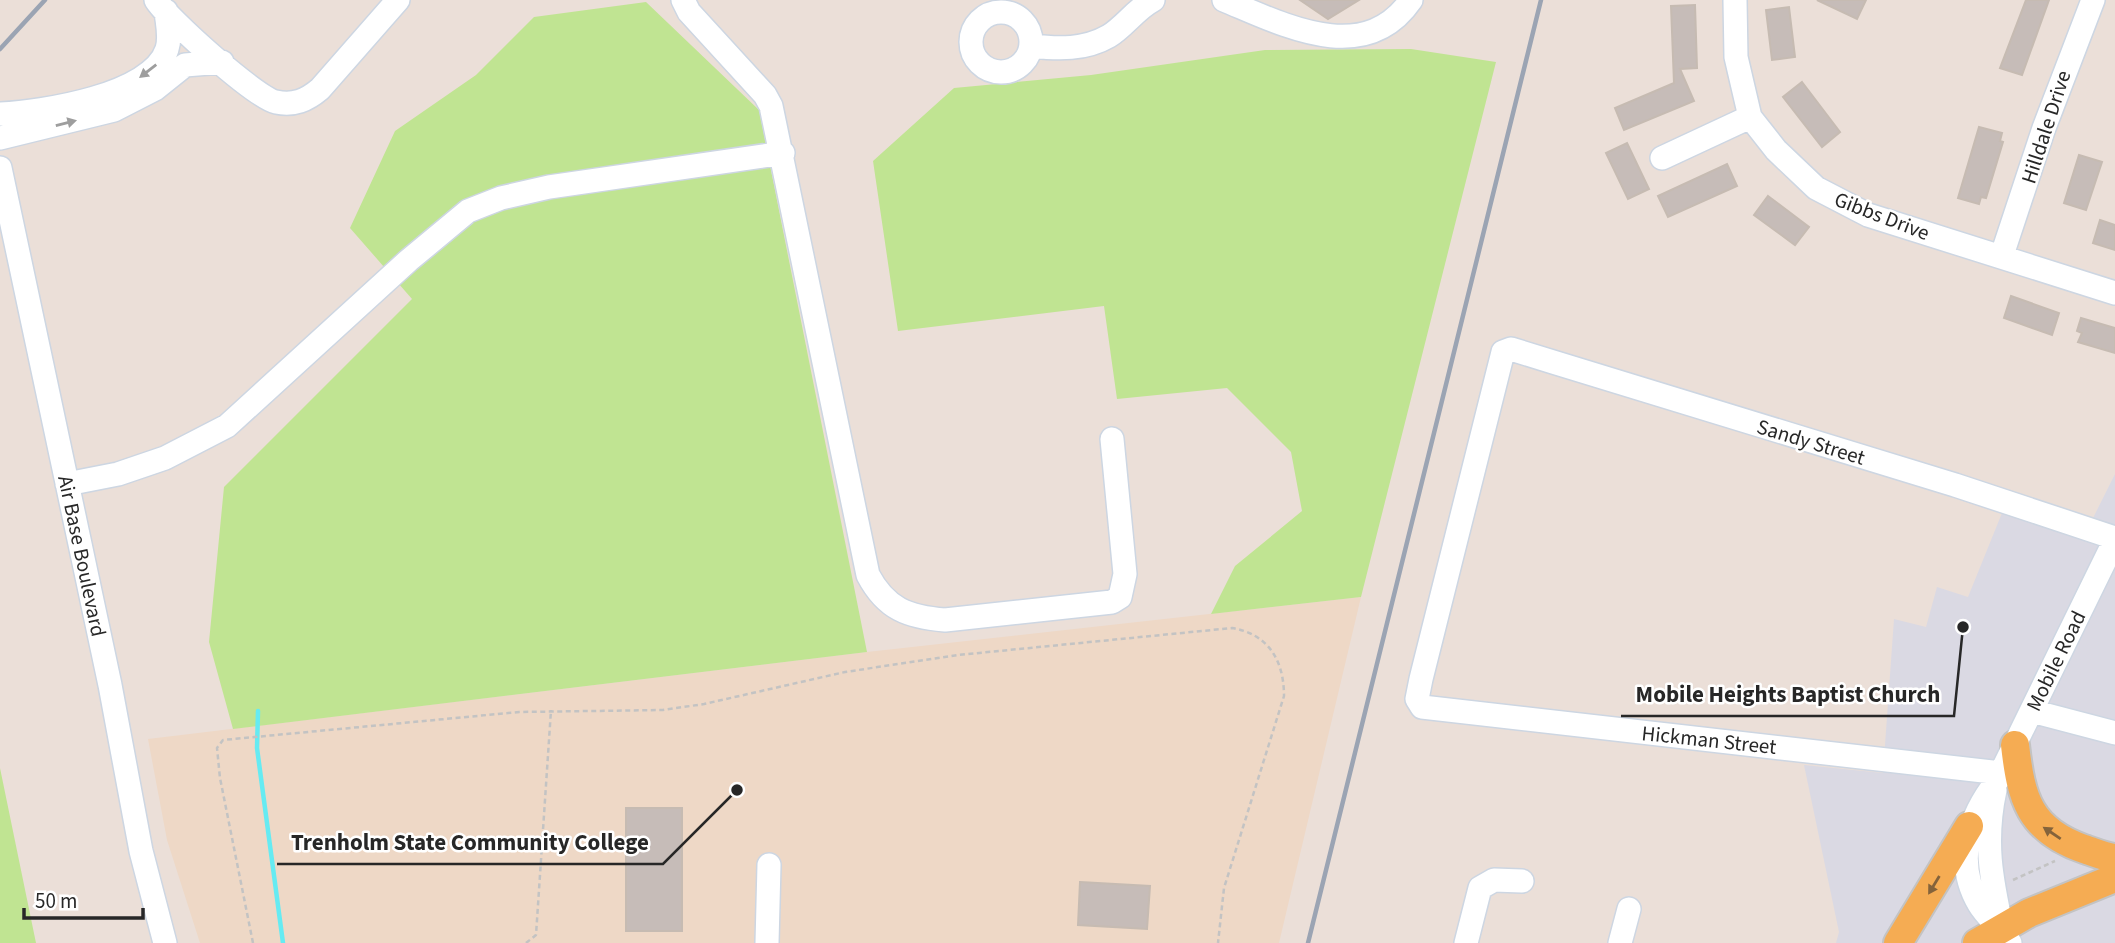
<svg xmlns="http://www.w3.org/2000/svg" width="2115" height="943" font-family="'Source Sans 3',sans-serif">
	<rect width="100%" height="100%" fill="#ebdfd8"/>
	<!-- industrial -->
	<path fill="#dad9e3" d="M2115,474v469h-279l3,-11 -35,-167 79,8 11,-154 32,8 11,-40 31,10 34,-84 80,27z"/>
	<!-- education -->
	<path fill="#eed8c6" d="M1361,597l-82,346h-1079l-33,-103 -19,-101 719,-87z"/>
	<!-- green -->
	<path fill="#c0e492" d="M646,2l113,108 108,542 -634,77 -24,-87 15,-155 188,-188 -62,-71 45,-97 81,-56 58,-58z
		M1411,49l85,13 -135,535 -150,17 24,-48 67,-55 -11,-59 -64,-64 -110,11 -13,-93 -206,25 -25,-170 81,-73 137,-13 174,-25z
		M0,768l36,175h-36z"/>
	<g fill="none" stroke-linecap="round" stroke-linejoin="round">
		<!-- stream -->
		<path stroke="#66ebf2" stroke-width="4.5" d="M258,711l-1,37 26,195"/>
	</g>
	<!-- building -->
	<path fill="#c6bcb8" stroke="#c6bbb2" stroke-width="2" d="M1300,0h59l-31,19z
		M1817,0h49l-9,19z
		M2026,0h23l-27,75 -22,-7z
		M1695,5l2,63 -17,1 14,32 -70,29 -9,-22 59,-25 -3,-77z
		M1789,7l6,50 -23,3 -6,-50z
		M1802,82l38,50 -18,15 -39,-50z
		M1979,127l23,6 -2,8 3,1 -17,56 -5,-1 -2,7 -21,-6z
		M1627,143l22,46 -21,10 -22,-46z
		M2079,155l23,7 -16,48 -22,-7z
		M1727,164l10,22 -69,31 -10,-21z
		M1768,196l41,31 -14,18 -41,-30z
		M2100,220l15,5v25l-22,-7z
		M2011,296l48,17 -7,22 -48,-17z
		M2081,318l34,10v25l-37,-11 4,-9 -5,-2z
		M626,808h56v123h-56z
		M1080,882l70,4 -3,43 -69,-4z"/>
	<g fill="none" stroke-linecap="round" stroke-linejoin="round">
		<defs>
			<path id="minor" d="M156,0c11,18 100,98 120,102 18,4 31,-2 44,-13l78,-89
				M683,0l6,12 76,83 6,11 97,469c18,34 40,42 77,45l167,-18 8,-5 5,-23 -13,-135
				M1224,0c58,24 140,68 187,0
				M1735,0l1,57 14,60 26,33 40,38 52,27 247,78
				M971 42a30 30 0 1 1 60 0a30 30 0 1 1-60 0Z
				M1032,46c26,3 53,4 77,-10 16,-10 27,-27 44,-36
				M0,114c41,-2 152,-18 167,-65 4,-12 0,-26 -1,-38
				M0,138l114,-28 41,-21 30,-24 37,-3
				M1662,158l88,-41
				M0,168l110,517 31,166 24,92
				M2002,255l42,-127 49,-128
				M67,484l51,-10 47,-16 62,-32 182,-166 59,-49 33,-13 48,-11 234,-34
				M2032,711l83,22
				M2001,773l-579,-66 -5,-8 4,-20 82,-327 8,-3 42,13 402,123 160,53
				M1995,790c-11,51 -4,88 7,138
				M767,943l2,-78
				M1466,943l14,-55 14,-8 28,1
				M1620,943l9,-34
				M2010,943c-8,-15 -22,-24 -31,-39 -25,-42 -10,-88 18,-123l118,-241"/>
			<path id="major" d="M2015,745c6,53 14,85 69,104 10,3 20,8 31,9
				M1898,943l71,-117
				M1977,943l52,-30 86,-35"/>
		</defs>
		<!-- minor casing -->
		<use href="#minor" stroke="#cdd6e2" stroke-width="26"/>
		<!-- major casing -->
		<use href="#major" stroke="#c3c3c3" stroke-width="32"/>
		<!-- path -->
		<path stroke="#c3c3c3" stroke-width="2.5" stroke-dasharray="5 3.5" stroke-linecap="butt" d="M2013,880l42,-19
			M253,943l-33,-165 -3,-30 6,-8 296,-28 144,-2 41,-6 141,-32 113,-17 274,-27c36,6 52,32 52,68l-60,192 -6,55
			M526,943l10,-8 15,-225"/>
		<!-- minor -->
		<use href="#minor" stroke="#fff" stroke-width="23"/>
		<!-- major -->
		<use href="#major" stroke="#f5ac53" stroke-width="28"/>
		<!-- rail -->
		<path stroke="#9ba4b3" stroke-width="4.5" d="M0,49l45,-49
			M1308,943l233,-943"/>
	</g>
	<!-- one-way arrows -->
	<defs><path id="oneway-solid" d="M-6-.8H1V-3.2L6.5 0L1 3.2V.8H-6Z" transform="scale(1.75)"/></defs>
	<g fill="#9e9e9e">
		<use href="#oneway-solid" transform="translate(148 71) rotate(142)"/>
		<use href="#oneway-solid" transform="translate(66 123) rotate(-14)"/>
	</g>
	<g fill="#84633b">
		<use href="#oneway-solid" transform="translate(2052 833) rotate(-146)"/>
		<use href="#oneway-solid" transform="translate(1934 885) rotate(121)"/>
	</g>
	<g text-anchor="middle" stroke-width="5" stroke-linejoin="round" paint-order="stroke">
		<!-- street labels -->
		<g font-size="21" fill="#272727" stroke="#fff">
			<text transform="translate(2046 127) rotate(-72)" y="7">Hilldale Drive</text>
			<text transform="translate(1882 216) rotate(21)" y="7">Gibbs Drive</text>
			<text transform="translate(1811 442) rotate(17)" y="7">Sandy Street</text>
			<text transform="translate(82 556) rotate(78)" y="7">Air Base Boulevard</text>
			<text transform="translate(2056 661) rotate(-64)" y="7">Mobile Road</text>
			<text transform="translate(1709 740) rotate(6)" y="7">Hickman Street</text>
		</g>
	</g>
	<!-- callouts -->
	<path fill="none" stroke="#272727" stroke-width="2.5" d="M1963 627L1954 716H1621M737 790L663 864H277"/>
	<g fill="#272727" stroke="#fff" stroke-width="2.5">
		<circle cx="1963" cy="627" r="7"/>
		<circle cx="737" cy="790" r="7"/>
	</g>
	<g font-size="23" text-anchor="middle" font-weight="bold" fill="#272727" stroke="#fff" stroke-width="5" stroke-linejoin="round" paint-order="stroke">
		<text x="1788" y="702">Mobile Heights Baptist Church</text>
		<text x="470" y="850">Trenholm State Community College</text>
	</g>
	<!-- scale -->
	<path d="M24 908v10h119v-10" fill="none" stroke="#272727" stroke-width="3.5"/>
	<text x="35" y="908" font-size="21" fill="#272727" stroke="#ffffff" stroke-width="5" paint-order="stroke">50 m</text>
</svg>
